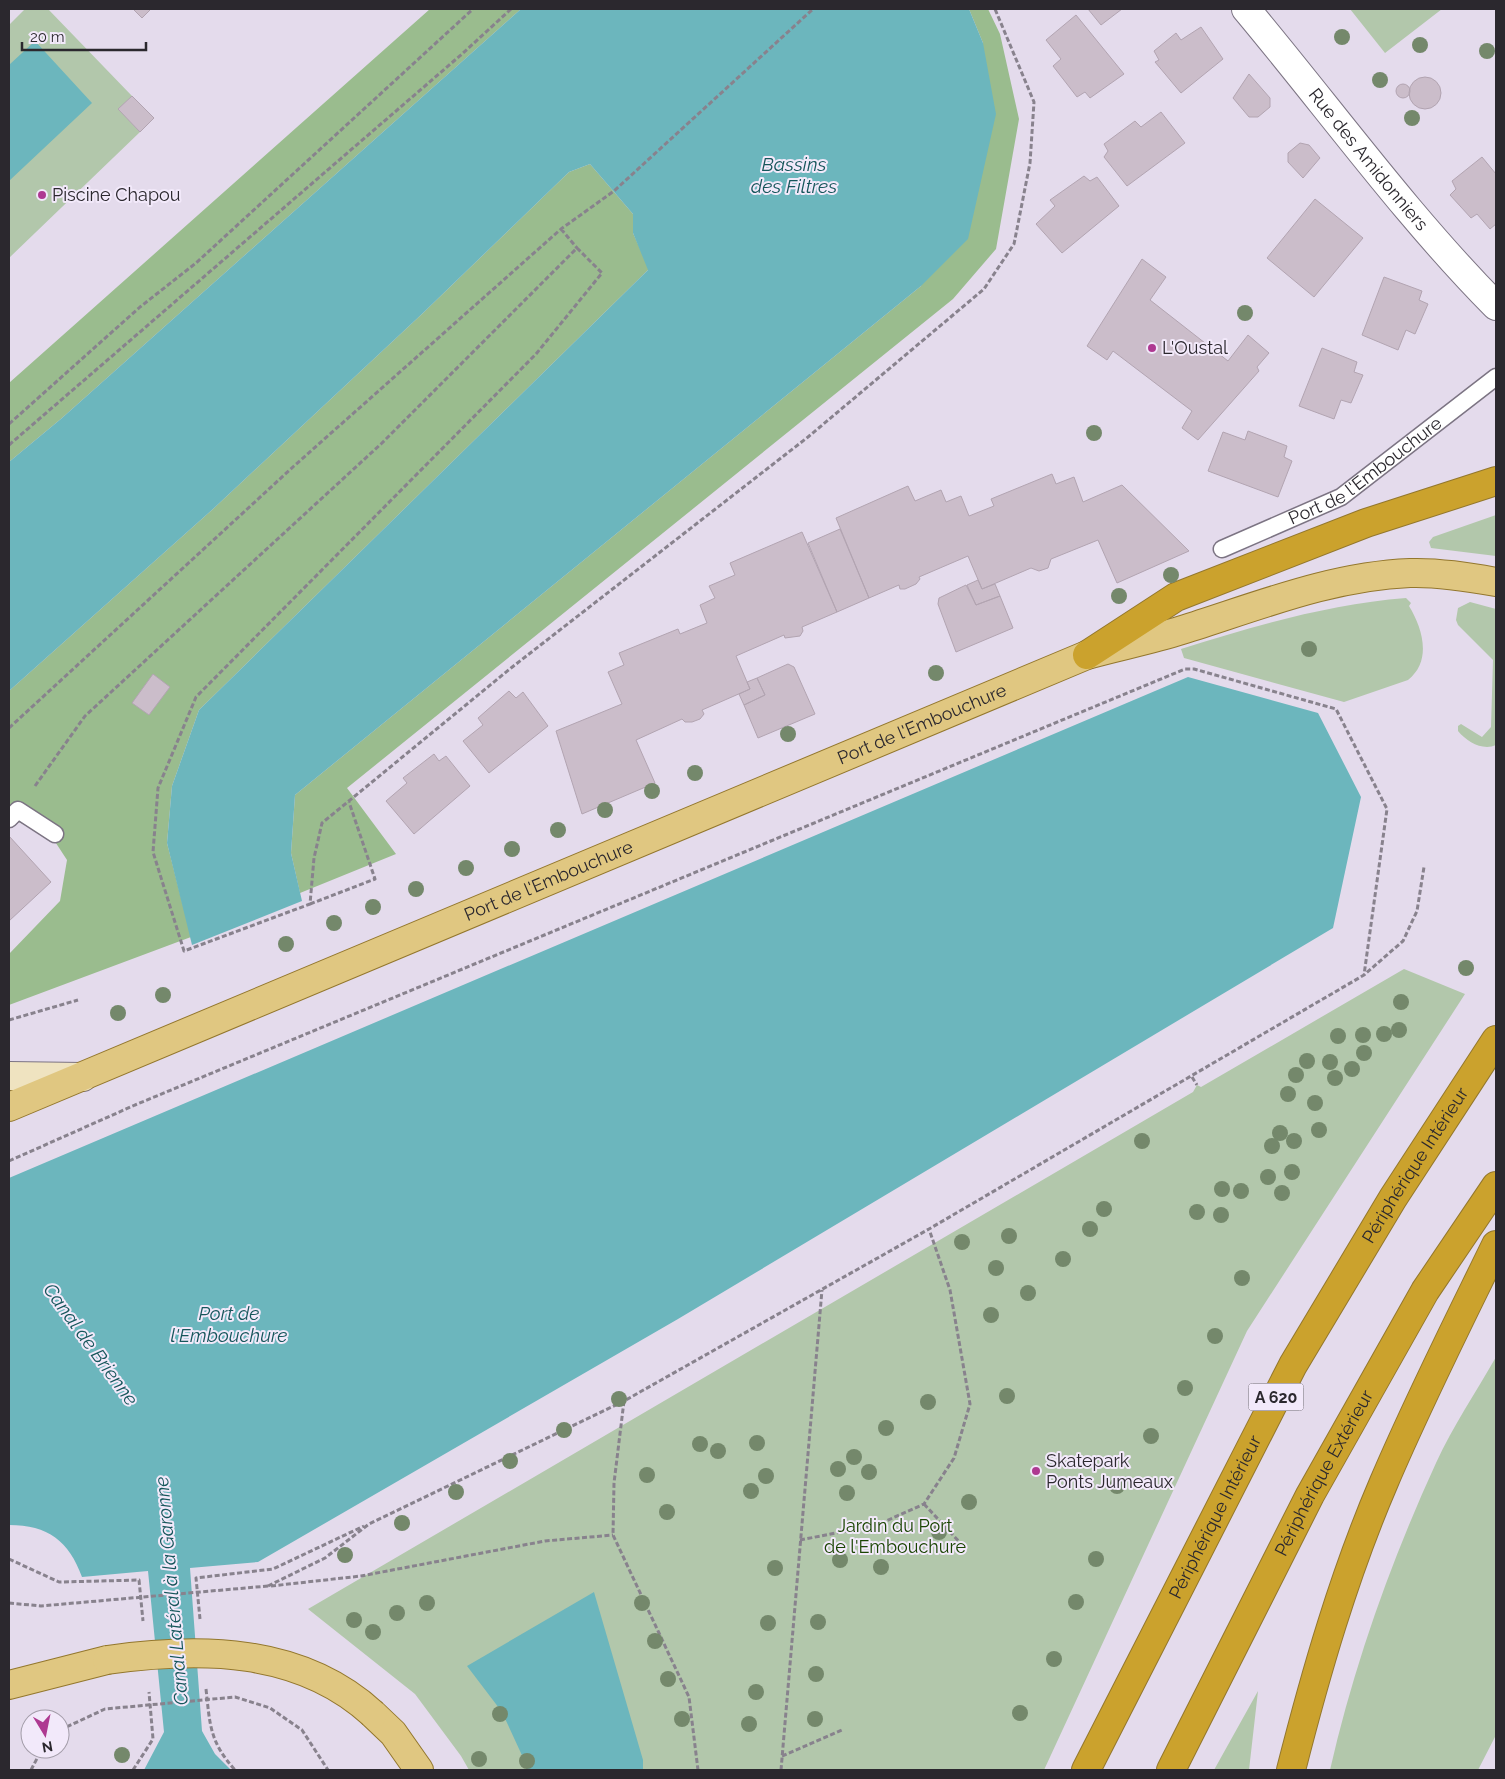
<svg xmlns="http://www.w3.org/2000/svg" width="1505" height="1779" font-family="Raleway,sans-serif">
	<rect width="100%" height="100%" fill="#e4dbec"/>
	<!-- green -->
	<path fill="#b2c7ab" d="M25,9h23l84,87 -13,13 21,23 -131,126v-233z
		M1350,9h92l-57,44z
		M1496,515v41l-65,-8 -2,-6 4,-5z
		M1406,598l5,5 -2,3c14,23 23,55 -1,74l-64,22 -160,-44 -3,-9c72,-23 149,-45 225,-51z
		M1470,602l26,7v136c-13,6 -29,-3 -38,-14v-5l3,-2 21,13 9,-10 2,-67 -35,-35 -2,-5 2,-12z
		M1404,969l61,25 -218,337 -203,439h-575l-8,-14 -46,-62 -107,-85 885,-517 4,-7 4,2z
		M1496,1357v378l-18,35h-148c24,-105 61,-209 106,-307 17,-37 40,-71 60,-106z
		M1258,1691l-9,79h-35z"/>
	<!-- forest -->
	<path fill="#9abc8e" d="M430,9h91l-459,409 -53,44v-79z
		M969,9h19l12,25 19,85 -23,130 -43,50 -606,489 49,66 -96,39 -9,-40 4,-58 626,-509 62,-243z
		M590,164l43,50v19l16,36 -450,441 -27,76 -5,57 24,94 -182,68v-51l51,-53 7,-41 -15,-23 -38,-17 -5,1v-130l204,-182 210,-196 146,-141z"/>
	<!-- water -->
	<path fill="#6cb6bd" d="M521,9h448l14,34 13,71 -28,125 -47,47 -626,509 -4,58 11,48 -110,44 -25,-102 5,-57 27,-76 449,-440 -15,-37v-19l-43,-50 -21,8 -146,141 -210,196 -204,182v-229l53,-44z
		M35,41l57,62 -83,78v-116z
		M1188,677l130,36 43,84 -28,131 -655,391 -420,243 -68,6 12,163 13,23 16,16h-87l20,-38 -16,-161 -66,6c-13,-36 -34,-52 -73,-52v-347z
		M594,1592l49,168v10h-117v-6l-24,-52 -35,-46z"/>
	<!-- building -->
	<path fill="#cbbdca" stroke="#b2a4b1" d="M133,9h18l-9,9z
		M1088,9h34l-21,16z
		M1076,15l48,59 -34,24 -5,-6 -8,5 -24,-31 8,-7 -15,-19z
		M1201,27l22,32 -42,34 -26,-31 4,-2 -5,-9 22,-18 5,7z
		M1249,74l21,24v9l-12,10h-9l-16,-19z
		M1409 93a16 16 0 1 1 32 0a16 16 0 1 1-32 0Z
		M1396 91a7 7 0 1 1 14 0a7 7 0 1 1-14 0Z
		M132,96l22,22 -14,14 -22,-23z
		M1161,112l24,31 -58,43 -23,-29 4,-6 -4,-7 31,-23 6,6z
		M1300,143l9,2 11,13 -17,20 -15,-16v-9z
		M1482,157l14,17v50l-6,5 -13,-15 -6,4 -21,-23 6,-6 -4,-8z
		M1084,176l6,5 7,-4 22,29 -57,47 -26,-29 19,-18 -5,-6z
		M1315,199l48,39 -49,59 -47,-39z
		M1142,259l24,18 -16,23 78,61 20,-26 21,18 -12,14 2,4 -61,69 -16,-12 10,-17 -79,-60 -6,9 -20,-14z
		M1384,277l38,14 -3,9 9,4 -13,30 -9,-4 -8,20 -36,-15z
		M1322,348l35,14 -3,10 9,3 -12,28 -10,-3 -7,19 -35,-13z
		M1248,431l39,15 -3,11 8,4 -14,36 -70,-26 15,-39 22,8z
		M1052,474l4,10 18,-7 9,25 39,-17 67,66 -72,32 -19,-43 -47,19 -3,9 -9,3 -8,-3 -49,21 -14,-33 -49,21 1,2 -4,5 -11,5h-5l-1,-4 -30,13 -33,-80 72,-32 7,15 26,-11 5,12 15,-6 8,20 25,-10 -3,-7z
		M840,529l29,69 -32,14 -29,-69z
		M802,532l35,80 -35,15 1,4 -3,5 -15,2 -1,-3 -48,21 14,33 -48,21 2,4 -4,5 -8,3h-7l-3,-3 -46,21 19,43 -73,31 -26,-83 66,-27 -14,-32 16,-7 -5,-12 59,-24 2,5 27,-11 -7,-18 15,-7 -6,-12 26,-11 -5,-12z
		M978,580l4,9 13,-5 5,12 -24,9 -9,-20z
		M966,585l10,20 24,-9 13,32 -57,24 -18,-48 1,-6z
		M788,664l6,3 21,47 -57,24 -14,-33 21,-10 -8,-17z
		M153,674l17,13 -21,28 -17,-12z
		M757,678l8,17 -21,10 -5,-11 11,-5 -3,-7z
		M509,691l7,7 7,-6 25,34 -59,47 -26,-32 20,-16 -5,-7z
		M434,754l5,7 7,-5 24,30 -56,48 -28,-33 21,-18 -4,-5z
		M9,836l42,46 -42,39z"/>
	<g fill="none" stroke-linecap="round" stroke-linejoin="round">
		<defs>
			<g id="lane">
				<path id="s1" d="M1222,549l119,-52 155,-120"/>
				<path d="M9,819l9,-9 37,24"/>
			</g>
			<g id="street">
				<path id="s2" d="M1246,9c83,99 159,205 250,297"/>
			</g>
			<path id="secondary" d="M9,1076l74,1"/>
			<g id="primary">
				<path id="s3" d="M9,1107l1078,-452c32,-9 64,-15 95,-25 74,-23 149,-54 228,-57 28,-1 58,4 86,9"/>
				<path d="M9,1685l98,-25"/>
				<path d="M373,1714l20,19 26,37"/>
			</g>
			<g id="highway">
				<path d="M1087,655l89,-58 190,-74 130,-42"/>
				<path id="s4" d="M1086,1770l207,-405 100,-167 103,-158"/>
				<path id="s5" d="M1171,1770l139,-275 115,-204 71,-105"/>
				<path d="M1291,1770c25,-98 53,-195 93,-288 34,-80 74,-159 112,-237"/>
			</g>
		</defs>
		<!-- lane casing -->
		<use href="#lane" stroke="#7c7483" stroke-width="19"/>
		<!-- street casing -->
		<use href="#street" stroke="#7c7483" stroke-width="30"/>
		<!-- secondary casing -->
		<use href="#secondary" stroke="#7c7483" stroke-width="30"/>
		<!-- primary casing -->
		<use href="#primary" stroke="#93772d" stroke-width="30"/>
		<!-- highway casing -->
		<use href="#highway" stroke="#93772d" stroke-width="30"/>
		<!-- path -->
		<path stroke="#88828d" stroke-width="3" stroke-dasharray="5 2.5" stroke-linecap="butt" d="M561,229l16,19
			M9,424l131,-117 56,-44 277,-254
			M9,445l453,-391 49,-45
			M9,728l285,-262 267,-237 53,-38 199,-182
			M35,786l50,-70 297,-273 195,-195 25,25 -66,81 -340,343 -38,91 -5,64 31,99 126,-47 4,-46 8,-35 189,-155 297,-231 176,-148 30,-45 16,-81 4,-61 -39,-93
			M310,904l65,-25 -26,-77
			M9,1020l69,-20
			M1192,1077l5,8
			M9,1161l126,-56 1050,-436h9l142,40 51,100 -23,166
			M624,1401l-10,82 -1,52 76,162 9,73
			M924,1504l41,44
			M800,1540l77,-15 47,-21 30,-46 16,-54 -20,-114 -21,-61
			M9,1559l50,23 80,-2 4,41
			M268,1586l57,-28 44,-34 255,-123 305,-172 435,-254 39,-34 14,-30 7,-44
			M271,1586l90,-10 184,-35 68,-6
			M200,1619l-4,-41 77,-9 91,-43
			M206,1689c4,37 4,53 29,81
			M782,1756l60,-26
			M31,1770l11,-21
			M133,1770l20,-31 -4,-47
			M781,1770l41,-480"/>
		<!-- lane -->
		<use href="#lane" stroke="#fff" stroke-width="16"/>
		<!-- street -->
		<use href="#street" stroke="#fff" stroke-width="28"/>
		<!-- secondary -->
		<use href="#secondary" stroke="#efe3c0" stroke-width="28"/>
		<!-- primary -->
		<use href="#primary" stroke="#e0c781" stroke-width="28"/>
		<!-- highway -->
		<use href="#highway" stroke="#cba22d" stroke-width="28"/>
		<defs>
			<path id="primary-bridge" d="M107,1660c93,-13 193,-13 266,54"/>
		</defs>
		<!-- primary-bridge casing -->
		<use href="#primary-bridge" stroke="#93772d" stroke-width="30" stroke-linecap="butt"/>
		<!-- path-bridge -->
		<path stroke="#88828d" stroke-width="3" stroke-dasharray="5 2.5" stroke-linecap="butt" d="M9,1603l32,3 227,-20
			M60,1730l45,-21 130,-12 35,11 32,22 26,40"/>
		<!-- primary-bridge -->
		<use href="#primary-bridge" stroke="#e0c781" stroke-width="28"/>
	</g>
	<!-- trees -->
	<g fill="#74886b">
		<circle cx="1342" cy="37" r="8"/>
		<circle cx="1420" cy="45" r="8"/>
		<circle cx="1487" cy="51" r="8"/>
		<circle cx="1380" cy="80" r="8"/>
		<circle cx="1412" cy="118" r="8"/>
		<circle cx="1245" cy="313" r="8"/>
		<circle cx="1094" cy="433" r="8"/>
		<circle cx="1171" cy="575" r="8"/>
		<circle cx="1119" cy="596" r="8"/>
		<circle cx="1309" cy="649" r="8"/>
		<circle cx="936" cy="673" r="8"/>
		<circle cx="788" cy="734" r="8"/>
		<circle cx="695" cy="773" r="8"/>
		<circle cx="652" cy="791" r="8"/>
		<circle cx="605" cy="810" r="8"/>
		<circle cx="558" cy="830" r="8"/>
		<circle cx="512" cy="849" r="8"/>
		<circle cx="466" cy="868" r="8"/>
		<circle cx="416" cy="889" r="8"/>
		<circle cx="373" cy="907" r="8"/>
		<circle cx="334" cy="923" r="8"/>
		<circle cx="286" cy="944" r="8"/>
		<circle cx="1466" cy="968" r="8"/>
		<circle cx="163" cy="995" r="8"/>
		<circle cx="1401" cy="1002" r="8"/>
		<circle cx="118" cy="1013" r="8"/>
		<circle cx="1399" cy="1030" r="8"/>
		<circle cx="1384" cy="1034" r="8"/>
		<circle cx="1363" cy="1035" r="8"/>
		<circle cx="1338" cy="1036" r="8"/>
		<circle cx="1364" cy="1053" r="8"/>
		<circle cx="1307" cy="1061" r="8"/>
		<circle cx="1330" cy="1062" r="8"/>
		<circle cx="1352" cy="1069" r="8"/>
		<circle cx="1296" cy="1075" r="8"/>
		<circle cx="1335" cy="1078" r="8"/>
		<circle cx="1288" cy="1094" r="8"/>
		<circle cx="1315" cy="1103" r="8"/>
		<circle cx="1319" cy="1130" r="8"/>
		<circle cx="1280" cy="1133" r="8"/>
		<circle cx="1142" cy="1141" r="8"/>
		<circle cx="1294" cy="1141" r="8"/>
		<circle cx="1272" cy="1146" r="8"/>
		<circle cx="1292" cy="1172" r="8"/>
		<circle cx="1268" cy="1177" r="8"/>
		<circle cx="1222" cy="1189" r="8"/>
		<circle cx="1241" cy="1191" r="8"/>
		<circle cx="1282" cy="1193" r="8"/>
		<circle cx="1104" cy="1209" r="8"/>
		<circle cx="1197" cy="1212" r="8"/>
		<circle cx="1221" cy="1215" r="8"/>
		<circle cx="1090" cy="1229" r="8"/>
		<circle cx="1009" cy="1236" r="8"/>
		<circle cx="962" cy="1242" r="8"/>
		<circle cx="1063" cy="1259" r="8"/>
		<circle cx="996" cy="1268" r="8"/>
		<circle cx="1242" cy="1278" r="8"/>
		<circle cx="1028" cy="1293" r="8"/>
		<circle cx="991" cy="1315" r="8"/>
		<circle cx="1215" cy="1336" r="8"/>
		<circle cx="1185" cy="1388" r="8"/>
		<circle cx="1007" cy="1396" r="8"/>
		<circle cx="619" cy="1399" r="8"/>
		<circle cx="928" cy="1402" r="8"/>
		<circle cx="886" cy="1428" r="8"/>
		<circle cx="564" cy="1430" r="8"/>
		<circle cx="1151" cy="1436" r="8"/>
		<circle cx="757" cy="1443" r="8"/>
		<circle cx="700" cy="1444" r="8"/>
		<circle cx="718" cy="1451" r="8"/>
		<circle cx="854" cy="1457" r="8"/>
		<circle cx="510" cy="1461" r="8"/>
		<circle cx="838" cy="1469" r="8"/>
		<circle cx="869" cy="1472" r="8"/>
		<circle cx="647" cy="1475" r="8"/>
		<circle cx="766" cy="1476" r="8"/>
		<circle cx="1117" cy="1486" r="8"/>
		<circle cx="751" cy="1491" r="8"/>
		<circle cx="456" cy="1492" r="8"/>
		<circle cx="847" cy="1493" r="8"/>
		<circle cx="969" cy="1502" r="8"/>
		<circle cx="667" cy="1512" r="8"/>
		<circle cx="402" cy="1523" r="8"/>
		<circle cx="939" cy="1532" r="8"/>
		<circle cx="345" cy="1555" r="8"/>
		<circle cx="1096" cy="1559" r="8"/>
		<circle cx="840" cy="1560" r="8"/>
		<circle cx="881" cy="1567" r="8"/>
		<circle cx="775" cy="1568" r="8"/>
		<circle cx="1076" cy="1602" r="8"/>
		<circle cx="427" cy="1603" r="8"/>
		<circle cx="642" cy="1603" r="8"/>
		<circle cx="397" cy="1613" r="8"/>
		<circle cx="354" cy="1620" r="8"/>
		<circle cx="818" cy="1622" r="8"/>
		<circle cx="768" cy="1623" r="8"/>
		<circle cx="373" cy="1632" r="8"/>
		<circle cx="655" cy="1641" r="8"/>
		<circle cx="1054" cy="1659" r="8"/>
		<circle cx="816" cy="1674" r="8"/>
		<circle cx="668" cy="1679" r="8"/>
		<circle cx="756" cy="1692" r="8"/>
		<circle cx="1020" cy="1713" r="8"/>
		<circle cx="500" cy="1714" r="8"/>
		<circle cx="682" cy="1719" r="8"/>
		<circle cx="815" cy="1719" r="8"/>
		<circle cx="749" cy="1724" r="8"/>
		<circle cx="122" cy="1755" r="8"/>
		<circle cx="479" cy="1759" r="8"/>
		<circle cx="527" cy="1761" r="8"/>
	</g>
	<!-- markers -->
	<g fill="#ae3991" stroke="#f2e9fa" stroke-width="2">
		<circle cx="42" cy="195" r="5"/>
		<circle cx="1152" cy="348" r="5"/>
		<circle cx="1036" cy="1471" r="5"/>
	</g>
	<g text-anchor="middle" stroke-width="4" stroke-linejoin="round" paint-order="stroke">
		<!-- shield labels -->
		<rect fill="#f2e9fa" stroke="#67626b" stroke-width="1" x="1248.5" y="1383.5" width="55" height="27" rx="4"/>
		<g font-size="16" font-weight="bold" fill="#2b282e">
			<text x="1276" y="1403">A 620</text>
		</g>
		<!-- street labels -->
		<g font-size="18" fill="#2b282e" stroke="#f2e9fa">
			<text dy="6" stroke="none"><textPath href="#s2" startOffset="194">Rue des Amidonniers</textPath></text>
			<text dy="6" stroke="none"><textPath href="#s1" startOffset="164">Port de l'Embouchure</textPath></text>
			<text dy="6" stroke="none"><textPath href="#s3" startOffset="990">Port de l'Embouchure</textPath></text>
			<text dy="6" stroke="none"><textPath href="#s3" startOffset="585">Port de l'Embouchure</textPath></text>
			<text dy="6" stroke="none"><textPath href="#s4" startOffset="689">Périphérique Intérieur</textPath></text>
			<text dy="6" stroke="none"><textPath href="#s5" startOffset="334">Périphérique Extérieur</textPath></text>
			<text dy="6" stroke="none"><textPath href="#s4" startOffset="284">Périphérique Intérieur</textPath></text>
		</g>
		<!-- poi labels -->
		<g font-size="18" fill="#2b282e" stroke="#f2e9fa" text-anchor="start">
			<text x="52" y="201">Piscine Chapou</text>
			<text x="1162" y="354">L'Oustal</text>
			<text x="1046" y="1467">Skatepark<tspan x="1046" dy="21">Ponts Jumeaux</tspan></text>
		</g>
		<!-- park labels -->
		<g font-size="18" fill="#194401" stroke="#f2e9fa">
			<text x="895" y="1532">Jardin du Port<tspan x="895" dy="21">de l'Embouchure</tspan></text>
		</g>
		<!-- water labels -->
		<g font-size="19" font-style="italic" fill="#16565b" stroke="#f2e9fa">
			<text x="794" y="171">Bassins<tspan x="794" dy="22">des Filtres</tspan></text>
			<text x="229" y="1320">Port de<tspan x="229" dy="22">l'Embouchure</tspan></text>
			<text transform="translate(91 1344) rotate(54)" y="7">Canal de Brienne</text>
			<text transform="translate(171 1591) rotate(-95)" y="7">Canal Latéral à la Garonne</text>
		</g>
	</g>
	<!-- border -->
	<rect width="1505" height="1779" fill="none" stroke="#2b282e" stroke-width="20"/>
	<!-- north arrow -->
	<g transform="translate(45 1734) rotate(170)"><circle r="24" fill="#f2e9fa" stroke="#a29ca8"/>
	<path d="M0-4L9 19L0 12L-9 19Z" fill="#ae3991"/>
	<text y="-8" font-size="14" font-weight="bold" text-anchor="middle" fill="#2b282e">N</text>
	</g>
	<!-- scale -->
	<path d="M22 42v8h124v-8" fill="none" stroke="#2b282e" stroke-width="2.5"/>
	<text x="30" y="42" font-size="15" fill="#2b282e" stroke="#f2e9fa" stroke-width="4" paint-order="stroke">20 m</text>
</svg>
